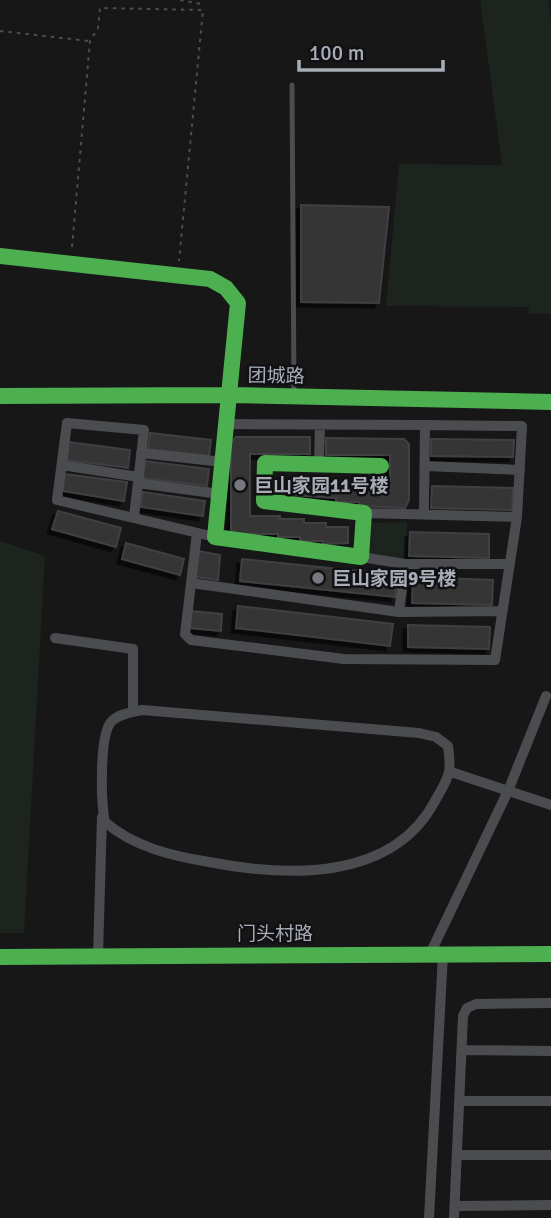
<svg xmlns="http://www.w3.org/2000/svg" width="551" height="1218" font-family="Signika,'Noto Sans SC',sans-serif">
	<defs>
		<filter id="shadow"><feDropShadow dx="-4.5" dy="4.5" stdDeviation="0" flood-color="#0009"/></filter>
	</defs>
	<rect width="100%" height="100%" fill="#171717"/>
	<!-- green -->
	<path fill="#1d241e" d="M480,0h68l3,21v293h-23l1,-7 -143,-1 13,-142 103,1z
		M407,522v39l-40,-3 4,-35z
		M0,541l45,15 -21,377h-24z"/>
	<!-- building -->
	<path fill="#353536" stroke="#3f4043" stroke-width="2" filter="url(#shadow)" d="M301,205l88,2 -10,96 -78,-1z
		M150,433l61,7 -2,16 -61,-7z
		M236,437h74v17h-60v62h30v3h24v4h22v4h22v16l-25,1v-3h-23v-4h-22v-3h-39l-8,-4v-88z
		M326,438l78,1 5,5v56l-4,8 -45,-2 -1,-4h-23v-4l-42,-3v-17l65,5v4h25v4h6v-36h-64z
		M431,439l83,1 -1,17 -82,-1z
		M69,442l61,8 -2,18 -61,-8z
		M145,461l64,8 -2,17 -64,-8z
		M65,474l62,8 -3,19 -61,-10z
		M432,486l81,2 -1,22 -81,-2z
		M143,492l62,9 -2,15 -62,-9z
		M58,511l63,17 -5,19 -64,-18z
		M410,532l79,2v24l-80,-2z
		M126,543l58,16 -4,16 -58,-16z
		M198,551l22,4 -2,25 -23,-3z
		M242,559l155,16 -2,22 -155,-16z
		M413,577l80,3 -1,25 -80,-2z
		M238,606l155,18 -3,22 -154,-18z
		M191,611l31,3 -1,17 -31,-3z
		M408,625l82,2 -1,22 -81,-2z"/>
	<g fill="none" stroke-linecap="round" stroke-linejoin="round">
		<!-- path -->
		<path stroke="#4d4e52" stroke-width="2" stroke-dasharray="3.5 5" stroke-linecap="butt" d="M180,0l21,4v-4
			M0,31l89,10
			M72,247l18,-206 8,-13 2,-20 103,2 -24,251"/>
		<!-- lane -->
		<path stroke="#4b4c50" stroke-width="5" d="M292,85l2,309"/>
		<!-- street -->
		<path stroke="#4b4c50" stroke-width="10" d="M227,424l198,1
			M141,453l82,9
			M319,464l1,-39
			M62,465l77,12
			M425,466l95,4
			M138,483l82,11
			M364,513l153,4 5,-91 -97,-1 -1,89
			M134,517l10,-87 -77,-7 -10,77 158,37
			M197,533l-12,101 6,6 153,19 151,1 22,-143
			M361,557l44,7h104
			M191,583l208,29 103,-1
			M399,612l6,-48
			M55,638l78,11v63
			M142,710l277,23 17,4 12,9c4,29 1,30 -13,55 -43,81 -149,76 -226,61 -37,-6 -75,-15 -104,-40 -4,-18 -6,-86 6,-100 7,-8 21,-10 31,-12z
			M451,772l100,33
			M430,954l78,-163 38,-95
			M98,955l4,-138
			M462,1050l89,1
			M459,1101h92
			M457,1155h94
			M455,1206l96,-1
			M429,1218l14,-264
			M454,1218l9,-202 4,-8 9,-4 75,-1"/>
		<!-- fast -->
		<path stroke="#4caf50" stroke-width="16" d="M0,256l210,23 16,9 12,15 -23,234 146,20 3,-44 -100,-12 1,-38 116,3
			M0,396l228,-1 323,7
			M0,957l551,-3"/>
	</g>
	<!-- markers -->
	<g fill="#757880" stroke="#111113" stroke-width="2.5">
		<circle cx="240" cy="485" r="7"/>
		<circle cx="318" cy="578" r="7"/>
	</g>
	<g text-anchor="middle" stroke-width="5" stroke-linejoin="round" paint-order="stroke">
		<!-- street labels -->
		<g font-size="19" fill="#a8adb8" stroke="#111113">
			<text transform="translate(276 375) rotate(1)" y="7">团城路</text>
			<text x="275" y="940">门头村路</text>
		</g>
		<!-- poi labels -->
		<g font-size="19" font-weight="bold" fill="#a8adb8" stroke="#111113" text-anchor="start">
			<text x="254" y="492">巨山家园11号楼</text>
			<text x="332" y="585">巨山家园9号楼</text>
		</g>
	</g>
	<!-- scale -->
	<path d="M299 60v10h144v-10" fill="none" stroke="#a8adb8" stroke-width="3.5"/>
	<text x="309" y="60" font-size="21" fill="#a8adb8" stroke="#111113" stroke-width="5" paint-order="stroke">100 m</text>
</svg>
